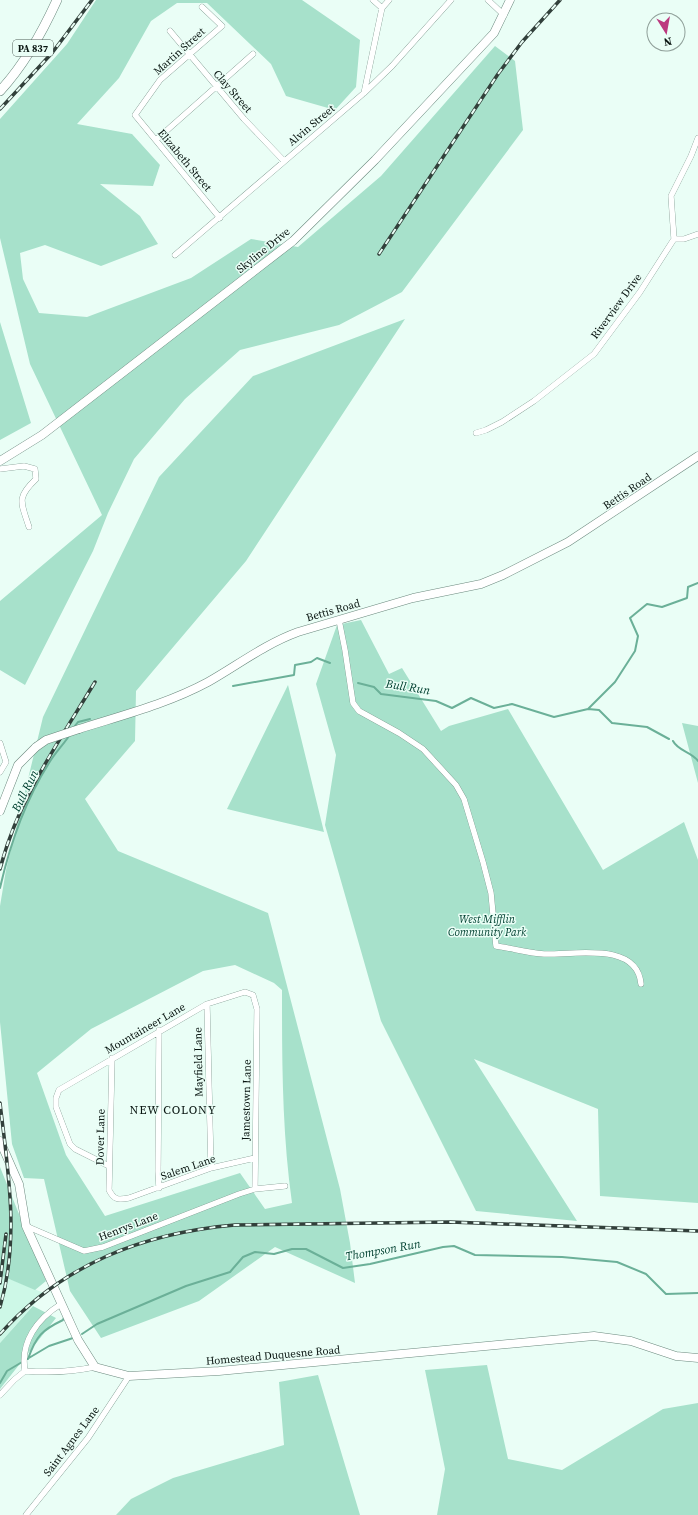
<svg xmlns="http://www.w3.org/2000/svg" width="698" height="1515" font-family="'Source Serif 4',serif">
	<rect width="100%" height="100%" fill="#eafef6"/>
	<!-- built -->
	<path fill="#cdf8e7" d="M2,1276l42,17 -44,50v-62z"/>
	<!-- green -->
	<path fill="#a7e1cb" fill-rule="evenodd" d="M96,0h206l58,40 -4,47 -21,23 -49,-14 -15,-32 -64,-61h-30l-26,18 -32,57 -42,46 55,10 28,31 -7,21 -53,-2 40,32 18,28 -57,22 -56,-21 -25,8 3,26 16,34 48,4 104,-39 60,-39 47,8 83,-71 114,-130 20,15 8,69 -121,162 -63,33 -99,25 -55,49 -51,60 -26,54 -15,38 -68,134 -25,-15v-69l102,-86 -72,-151 -30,-126v-119l67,-75z
		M405,319l-159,242 -110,130 -1,50 -50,58 33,52 150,62 72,276 10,54 5,40 -80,-36 -76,54 -98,37 -31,-47 -26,-112 -20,-1 -12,-34 -12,-122v-116l6,-36 37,-153 116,-240 94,-101zM235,965l39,18 8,7c0,71 0,142 10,213l-27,6 -25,-36 -135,43 -39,-61 -29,-82 54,-44 112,-58z
		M0,322l31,101 -31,17z
		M361,620l28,54 13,-6 39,63 8,-5 59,-17 95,161 81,-48 14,38v343l-98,-7 -2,-87 -124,-50 103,162 -101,-10 -95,-190 -56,-196 11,-70 -20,-71 21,-59z
		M288,685l36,147 -97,-23z
		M682,723l16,3v57z
		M0,1167l46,114 -11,9 -33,-14 -2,5z
		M33,1306l23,12 -56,71v-46z
		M487,1365l21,94 54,11 101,-61 35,-6v112h-261l8,-46 -20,-99z
		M318,1375l42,140h-244l15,-16 42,-21 111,-33 -5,-63z"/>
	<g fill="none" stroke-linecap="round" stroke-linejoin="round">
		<!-- stream -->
		<path stroke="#6bb098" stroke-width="2" d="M358,683l16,4 7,7 55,7 16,7 19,-10 23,10 18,-4 42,13 34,-8 27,-27 20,-31 3,-15 -8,-18 17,-14 15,3 25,-9 1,-11 10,-4
			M233,686l61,-11 1,-10 16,-3 6,-4 13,5
			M588,709l11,1 13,13 35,4 22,12
			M74,727l4,-5 12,-3
			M673,741c5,10 19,11 25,20
			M0,888c10,-44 25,-87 49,-125 6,-10 14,-18 20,-27
			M82,1334l15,-10 89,-38 44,-14 13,-15 12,-5 19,2 18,-5h14l37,19 27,-4 73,-17 11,-1 21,9 87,2 55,5 29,12 20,20 32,-1
			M28,1359c8,-23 14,-29 35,-39l1,-3
			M0,1383l7,-12 42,-25 24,-8"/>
		<defs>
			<path id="street" d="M373,0l9,8
				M488,0l16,15
				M202,7l20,19 -62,54 -25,35 85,103
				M170,31l74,88 40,42
				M364,93l18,-85 7,-8
				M156,140l97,-86
				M674,239h10l14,-5
				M175,255l189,-162 28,-27 59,-66
				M476,433l10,-3 16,-8 32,-21 60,-47 46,-62 34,-53 -3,-43 20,-40 7,-18
				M0,469l24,-3 11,3 1,10c-20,19 -15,23 -7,48
				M339,620l6,30 8,53 6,8 40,22 24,16 33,36 8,14 19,63 8,31 5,53c15,2 32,7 48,8 30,1 93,-13 97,30
				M0,743l6,19 -6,10
				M207,1004l4,164
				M159,1030l-1,141 1,17
				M112,1058l-3,132c5,10 9,10 20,8l82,-30 44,-10
				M255,1189l30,-3
				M26,1226l58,25 19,-4 136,-53 16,-5 2,-180 -4,-14 -8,-3 -38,12 -148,86 -3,8v9l14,37 5,5 34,17
				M25,1371c-5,-29 12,-52 36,-67
				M0,1395l14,-15 11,-9c25,2 46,1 70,-4
				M26,1515l62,-77 41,-62"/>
			<path id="secondary" d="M0,461l42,-26 251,-194 82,-81 119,-127 16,-33
				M79,729c44,-14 88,-25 129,-47 30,-17 57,-38 90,-50l115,-34 68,-14 22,-9 65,-33 130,-86
				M0,811l18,-46 18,-18
				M0,1141l19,43 7,42 52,114 17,27 34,9 90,-5 375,-35 37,5 45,15 22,2"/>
			<path id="primary" d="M0,91c25,-27 42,-58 57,-91"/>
		</defs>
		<!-- street casing -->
		<use href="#street" stroke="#6b897e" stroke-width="6"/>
		<!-- secondary casing -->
		<use href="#secondary" stroke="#6b897e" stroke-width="9"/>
		<!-- primary casing -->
		<use href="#primary" stroke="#6b897e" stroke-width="10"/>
		<!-- street -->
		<use href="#street" stroke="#fff" stroke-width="5.5"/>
		<!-- secondary -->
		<use href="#secondary" stroke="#fff" stroke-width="8"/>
		<!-- primary -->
		<use href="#primary" stroke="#fff" stroke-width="9"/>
		<defs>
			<path id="rail" d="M0,109l52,-56 40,-53
				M379,254l119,-180 24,-32 38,-42
				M0,869c18,-70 58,-126 95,-187
				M0,1103c8,68 20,136 0,204
				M0,1283l6,-49
				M0,1334c63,-70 143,-101 235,-109l215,-3 248,9"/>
		</defs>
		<!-- rail casing -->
		<use href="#rail" stroke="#32403b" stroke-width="3.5"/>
		<!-- rail -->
		<use href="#rail" stroke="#eafef6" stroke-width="2" stroke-dasharray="6" stroke-linecap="butt"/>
		<defs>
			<path id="secondary-bridge" d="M36,747l10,-7 33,-11"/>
		</defs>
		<!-- secondary-bridge casing -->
		<use href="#secondary-bridge" stroke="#6b897e" stroke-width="9" stroke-linecap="butt"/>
		<!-- secondary-bridge -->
		<use href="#secondary-bridge" stroke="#fff" stroke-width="8"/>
	</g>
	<g text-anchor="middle" stroke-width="3" stroke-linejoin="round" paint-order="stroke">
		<!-- shield labels -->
		<rect fill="#eafef6" stroke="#4c5a55" stroke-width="1" x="13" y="40" width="40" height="16" rx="3"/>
		<g font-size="10" font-weight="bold" fill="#081410">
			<text x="33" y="52">PA 837</text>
		</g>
		<!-- street labels -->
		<g font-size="11" fill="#081410" stroke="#eafef6">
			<text transform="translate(179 51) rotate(-42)" y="4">Martin Street</text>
			<text transform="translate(233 91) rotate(49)" y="4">Clay Street</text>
			<text transform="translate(311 125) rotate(-40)" y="4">Alvin Street</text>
			<text transform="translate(185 160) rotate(50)" y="4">Elizabeth Street</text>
			<text transform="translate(263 250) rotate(-39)" y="4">Skyline Drive</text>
			<text transform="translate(616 306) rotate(-54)" y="4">Riverview Drive</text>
			<text transform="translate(627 491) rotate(-34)" y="4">Bettis Road</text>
			<text transform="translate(333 610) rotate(-16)" y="4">Bettis Road</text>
			<text transform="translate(145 1028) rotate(-30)" y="4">Mountaineer Lane</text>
			<text transform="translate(198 1062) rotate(-91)" y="4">Mayfield Lane</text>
			<text transform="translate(246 1100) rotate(-89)" y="4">Jamestown Lane</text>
			<text transform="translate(100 1137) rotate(-89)" y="4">Dover Lane</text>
			<text transform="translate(188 1167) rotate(-19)" y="4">Salem Lane</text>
			<text transform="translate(128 1226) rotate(-21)" y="4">Henrys Lane</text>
			<text transform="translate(273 1355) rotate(-5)" y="4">Homestead Duquesne Road</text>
			<text transform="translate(71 1441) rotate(-53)" y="4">Saint Agnes Lane</text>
		</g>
		<!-- park labels -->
		<g font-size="11" font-style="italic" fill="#014131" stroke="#eafef6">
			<text x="487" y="923">West Mifflin<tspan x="487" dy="13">Community Park</tspan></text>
		</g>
		<!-- water labels -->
		<g font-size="12" font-style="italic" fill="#004030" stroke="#eafef6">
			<text transform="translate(408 687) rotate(9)" y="4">Bull Run</text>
			<text transform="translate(25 791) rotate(-64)" y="4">Bull Run</text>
			<text transform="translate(383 1250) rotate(-10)" y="4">Thompson Run</text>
		</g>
		<!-- neighbourhood labels -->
		<g font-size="12" letter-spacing="1" fill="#081410" stroke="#eafef6">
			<text x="173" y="1114">NEW COLONY</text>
		</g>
	</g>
	<!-- north arrow -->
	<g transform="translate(666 32) rotate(169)"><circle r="19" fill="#eafef6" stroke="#90a09a"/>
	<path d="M0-3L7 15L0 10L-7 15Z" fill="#bc397f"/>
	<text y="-6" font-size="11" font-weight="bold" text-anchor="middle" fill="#081410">N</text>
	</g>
</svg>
